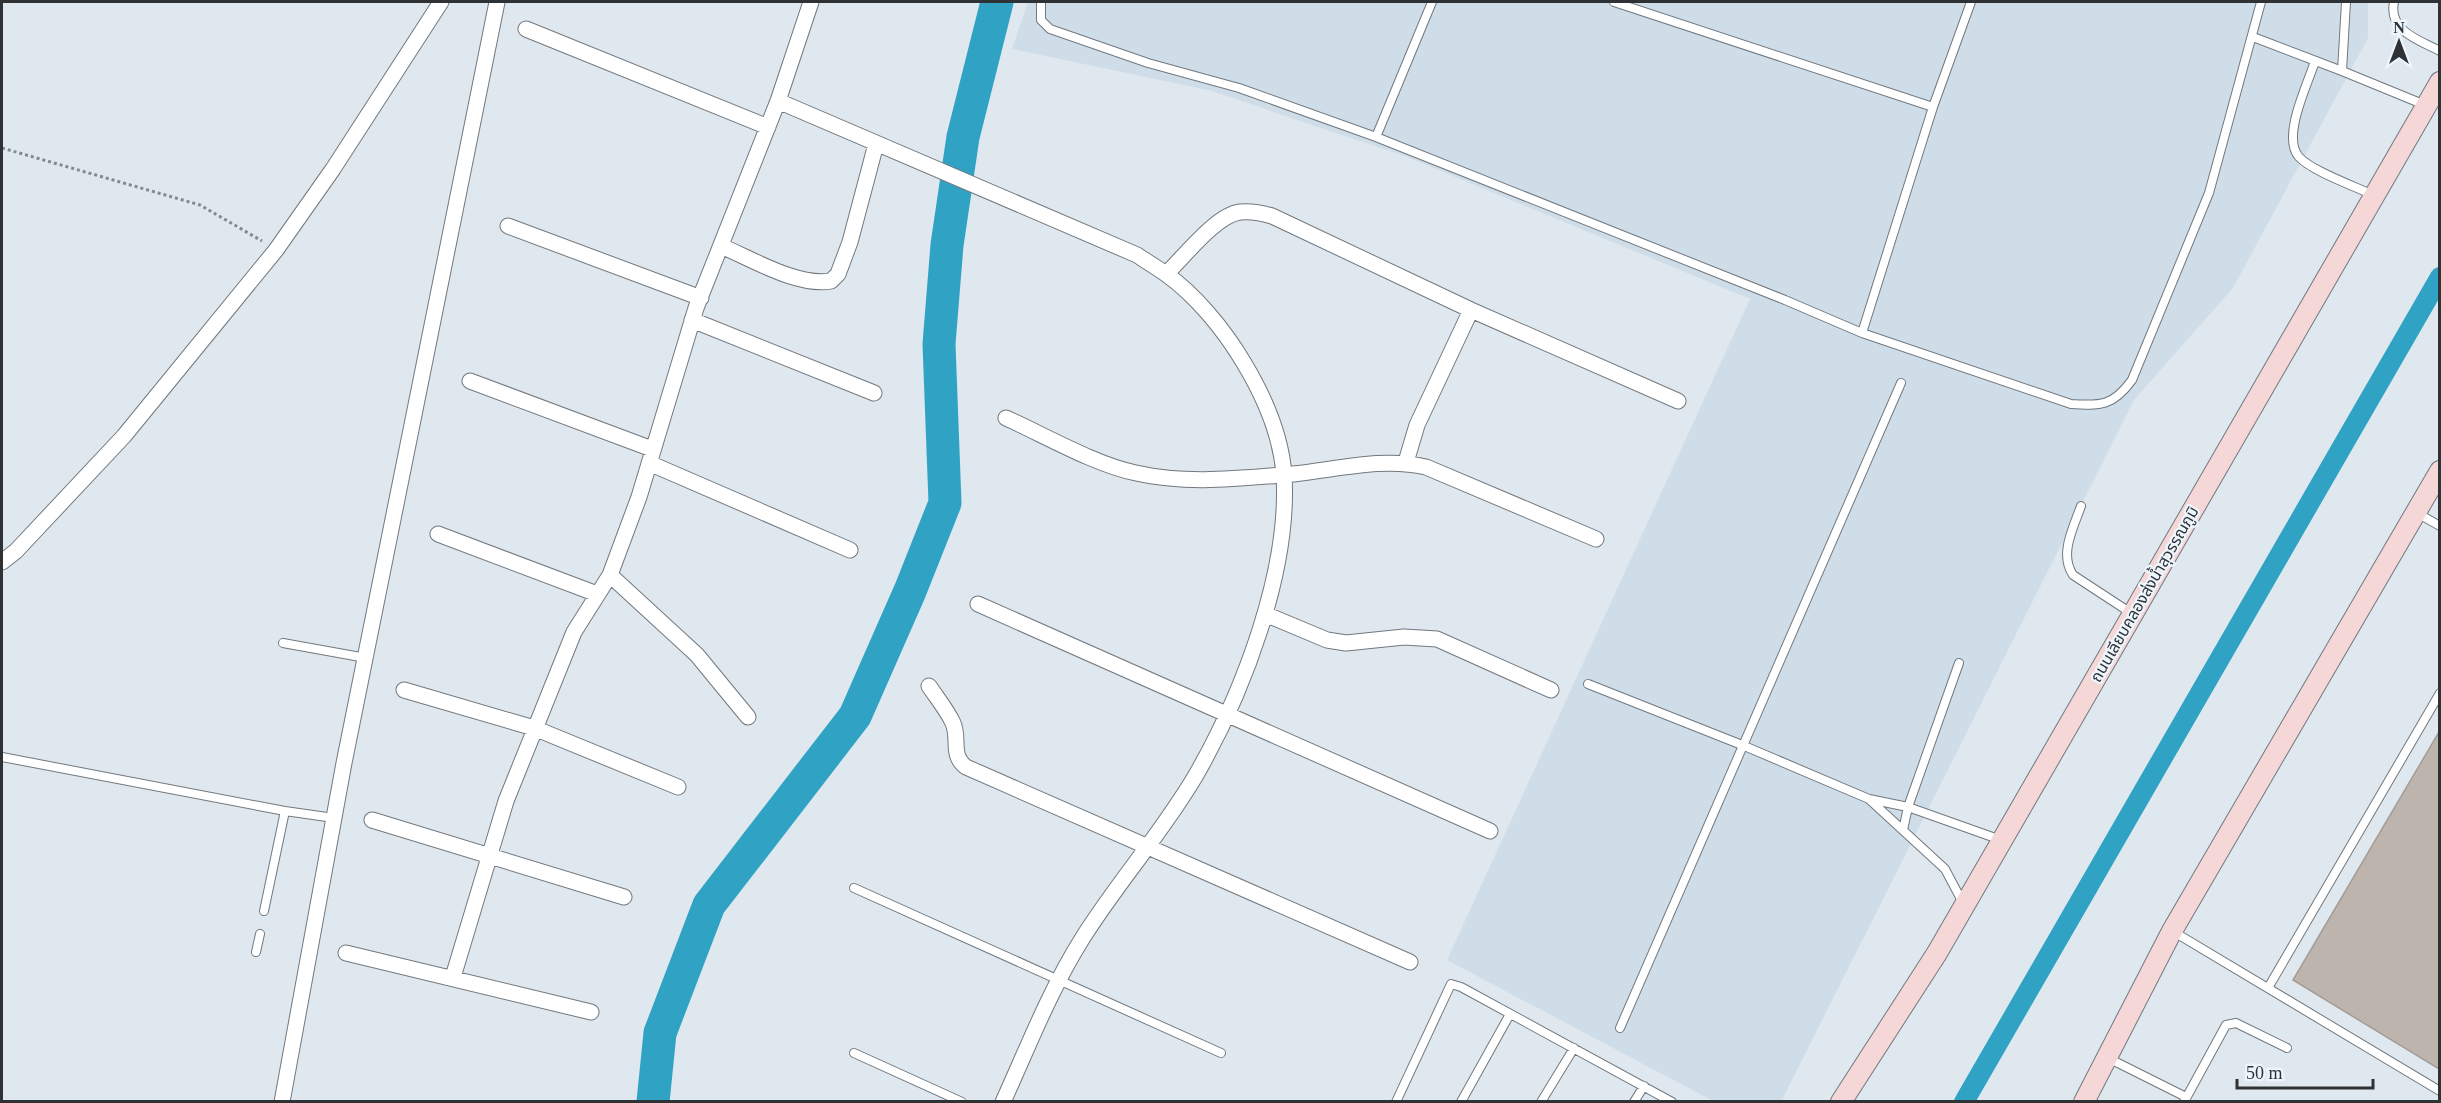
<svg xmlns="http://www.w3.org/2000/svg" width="2441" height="1103" font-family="'Times New Roman','Noto Sans Thai',serif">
	<rect width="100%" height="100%" fill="#e0e8ef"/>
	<!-- built -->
	<path fill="#cfdde9" d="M1028,2h1340v36l-135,250 -99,112 -353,702 -68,-1 -266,-141 303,-661 -343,-142 -195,-66 -200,-42z"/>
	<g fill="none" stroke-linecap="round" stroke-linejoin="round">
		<!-- canal -->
		<path stroke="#30a3c4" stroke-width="20" d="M1964,1102l476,-825"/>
		<!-- river -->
		<path stroke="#30a3c4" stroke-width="33" d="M653,1102l7,-69 49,-128 146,-189 55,-125 35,-88 -6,-159 8,-99 16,-108 34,-135"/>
	</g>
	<!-- building -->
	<path fill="#bdb4ae" stroke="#a49c96" stroke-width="1.5" d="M2439,732v337l-146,-89z"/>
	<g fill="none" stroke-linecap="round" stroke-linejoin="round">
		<defs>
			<path id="lane" d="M1041,2v18l9,9 98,34 91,25 137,49 409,163 77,33 209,71c30,2 42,2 61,-24l77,-187 52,-191
				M1614,2l319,105
				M2346,2l-4,69 83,34
				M2394,2c-6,29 25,38 46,49
				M2253,37l89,34
				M2315,61c-7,23 -34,76 -16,96 13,14 55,29 74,38
				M1376,137l56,-135
				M1862,333l71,-226 38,-105
				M2081,506c-8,23 -22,48 -8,69l58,38
				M2417,513l23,13
				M283,643l83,15
				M1588,684l154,61 127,54 39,8 93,33
				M2,757l283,54 49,7
				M1870,800l75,69 18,34
				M1903,830l5,-23 51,-144
				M854,888l367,165
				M264,911l21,-100
				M2174,932l266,159
				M256,952l4,-18
				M2268,988l172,-295
				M1620,1028l281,-645
				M854,1053l108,49
				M2108,1058l78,39
				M1396,1102l55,-118 10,3 211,115
				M1461,1102l49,-88
				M1541,1102l33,-54
				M1634,1102l10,-16
				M2184,1102l42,-77 10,-2 51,25"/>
			<path id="street" d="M526,29l242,98
				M778,101l359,154c9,6 19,12 29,19 56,40 113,131 118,201 6,96 -41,218 -88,300 -34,58 -79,108 -114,164 -32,51 -54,108 -79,163
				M508,226l193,72
				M721,246c31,13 77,41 110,35l7,-7 12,-32 26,-98
				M1166,274c18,-17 50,-59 74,-62 11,-1 22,1 32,4l199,94 207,91
				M692,320l182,73
				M470,381l182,68
				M1006,418c38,17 90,47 130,55 48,11 97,6 146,2 47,-3 97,-19 144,-8l170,72
				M1406,462l11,-37 54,-115
				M649,463l201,87
				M438,534l159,60
				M2,562l14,-11 108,-115 152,-186 57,-81 108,-167
				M610,575l87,80 51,62
				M978,604l512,227
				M1265,614l62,26 19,3 58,-6 33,2 114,51
				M929,686c8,12 18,24 24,37 7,16 -3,32 13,44l444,195
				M404,690l130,38 144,59
				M372,820l252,77
				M346,953l245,59
				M453,977l53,-176 68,-169 36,-57 29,-78 57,-189 82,-207 33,-99
				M282,1102l62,-339 153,-761"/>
			<path id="secondary" d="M1841,1102l96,-149 503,-871
				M2084,1102l88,-171 268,-460"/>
		</defs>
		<!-- lane casing -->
		<use href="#lane" stroke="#71787e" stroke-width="10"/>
		<!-- street casing -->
		<use href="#street" stroke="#71787e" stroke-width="17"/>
		<!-- secondary casing -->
		<use href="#secondary" stroke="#71787e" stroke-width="22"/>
		<!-- path -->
		<path stroke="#83898d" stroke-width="3" stroke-dasharray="3 3" stroke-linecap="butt" d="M2,148l198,57 62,36"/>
		<!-- lane -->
		<use href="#lane" stroke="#fff" stroke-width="8"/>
		<!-- street -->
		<use href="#street" stroke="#fff" stroke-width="15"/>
		<!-- secondary -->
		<use href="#secondary" stroke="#f5d7d8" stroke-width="20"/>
	</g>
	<g text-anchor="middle" stroke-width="4.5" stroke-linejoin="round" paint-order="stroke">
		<!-- street labels -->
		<g font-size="16" fill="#2f3235" stroke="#eef6fd">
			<text transform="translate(2144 594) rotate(-60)" y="6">ถนนเลียบคลองส่งน้ำสุวรรณภูมิ</text>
		</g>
	</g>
	<!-- border -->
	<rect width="2441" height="1103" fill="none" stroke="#2f3235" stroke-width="6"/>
	<!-- north arrow -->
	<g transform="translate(2399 42)" stroke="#eef6fd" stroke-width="4.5" paint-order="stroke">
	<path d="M0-4.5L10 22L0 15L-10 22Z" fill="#2f3235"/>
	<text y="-9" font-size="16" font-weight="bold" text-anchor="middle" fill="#2f3235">N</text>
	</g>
	<!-- scale -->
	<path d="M2237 1079v9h136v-9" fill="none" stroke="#2f3235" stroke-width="3"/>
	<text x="2246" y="1079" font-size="18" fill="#2f3235" stroke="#eef6fd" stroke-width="4.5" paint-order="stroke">50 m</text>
</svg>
